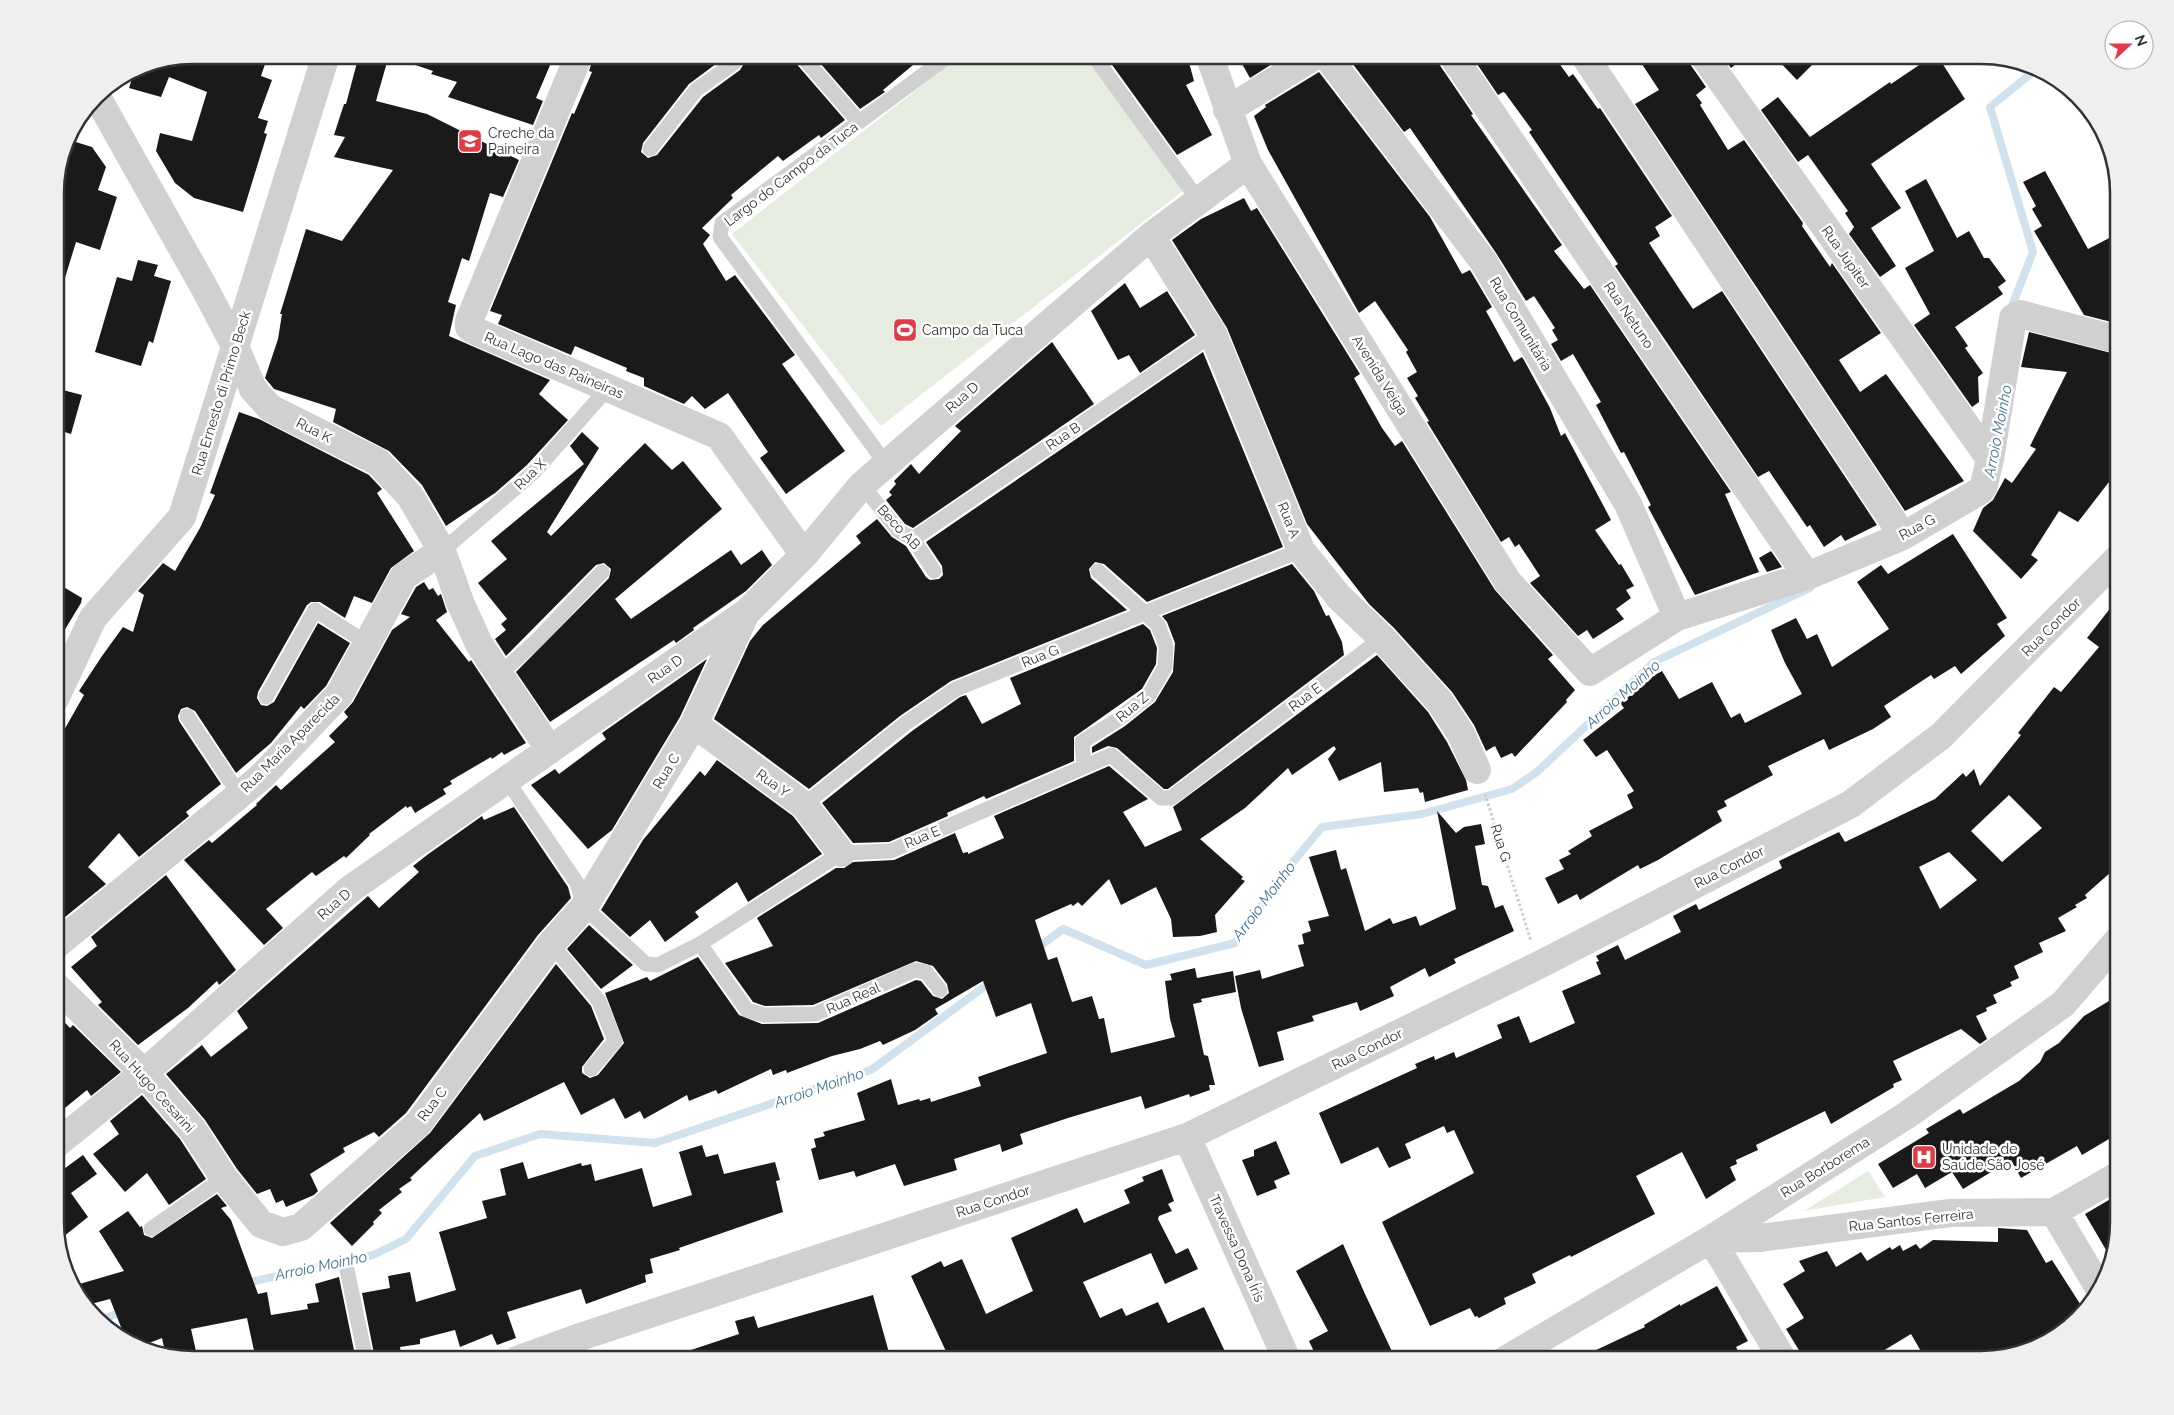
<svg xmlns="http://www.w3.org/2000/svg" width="2174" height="1415" font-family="Raleway,sans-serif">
	<rect width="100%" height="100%" fill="#fff"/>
	<!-- green -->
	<path fill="#e6ecdf" d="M961,55h127l101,131 -308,240 -149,-192z
		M1868,1171l17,26 -81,14z"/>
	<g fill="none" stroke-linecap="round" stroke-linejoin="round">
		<!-- stream -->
		<path stroke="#cfe2ee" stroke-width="8" d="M2010,311l23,-59 -43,-145 44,-36
			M1036,949l27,-20 83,36 89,-22 49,-70 38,-46 100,-13 90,-25 25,-17 117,-110 156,-74
			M245,1283l128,-28 33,-16 69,-83 65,-22 115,9 216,-73 121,-89
			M100,1320l24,-9"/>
	</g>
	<!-- building -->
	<path fill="#1a1a1a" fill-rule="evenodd" d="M192,55h76l-7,21 11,4 -14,38 10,3 -4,12 3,1 -24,78 -49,-14 -19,-15 -19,-32 4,-18 32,8 15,-49 -38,-15 -8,20 -32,-9 6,-19 5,-4z
		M359,55h30l-13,46 51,13 92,46 -16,37 -13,-4 -21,68 -7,-3 -14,44 8,3 -7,31 101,44 -11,14 29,26 -41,45 -32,28 -49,33 -24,-41 -33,-34 -56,-29 3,-13 -62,-20 -9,-11 13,-39 4,-25h-2l26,-85 36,12 51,-71 -59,-13 11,-20 -11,-2 10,-31h2z
		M398,55h164l-1,3 -7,-2 -18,42 7,3 -10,24 -85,-28 9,-15 -26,-8 2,-3 -35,-12z
		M594,55h134l-39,29 -46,59 -2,9 7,6 9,-3 46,-58 37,-27 9,-15h43l2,6 51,59 -24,18 -2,-3 -36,26 -5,-5 -47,39 2,3 -31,30 8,7 -7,9 23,37 9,-6 60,80 -13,9 63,87 -59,43 -26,-36 8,-6 -40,-59 -23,16 -13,-13 -8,8 -40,-18v-8l-18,-7 1,-3 -52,-22 -4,9 -73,-31 4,-9 -12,-4 82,-198 2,1 18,-42 -3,-1z
		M813,55h112l-42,35 2,2 -25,17z
		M1105,55h82l7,26 -8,4 26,50 -35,20z
		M1237,55h49l-36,23z
		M1346,55h91l2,9 34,50 -2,1 91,130 -8,6 30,38 6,-4 141,207 -6,2 34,78 -64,23 -47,-88 3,-2 -27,-53 -3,1 -25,-48 5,-3 -28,-48 -12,7 -10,-17 7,-4 -6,-10 3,-2 -21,-32 -8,5 -30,-48 -86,-125 -6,4z
		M1481,55h72l16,22 4,-3 25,35 2,-1 72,108 -17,11 5,9 -11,7 35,53 9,13 29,-18 155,234 -32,16 -4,-6 -17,12 -14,-22 -3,2 -38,-56 -11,6 -143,-211 3,-2 -89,-132 3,-2 -27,-37 -2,-1 -5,3 -25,-37z
		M1636,55h52l2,9 16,23 -10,8 6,8 -2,2 28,45 16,-10 59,83 -1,3 28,41 2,-4 49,70 -42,27 21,32 26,-18 78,107 -59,30 -270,-407 24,-14z
		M1722,55h25l-16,13z
		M1773,55h49l-25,25z
		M1934,55h3l28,44 -94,65 30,44 -30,20 25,38 -16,11 -31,-43 5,-7 -9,-14 3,-2 -40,-56 -10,7 -37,-52 17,-13 32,40 80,-55 1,2z
		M1319,72l111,145 32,57 8,-4 22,37 -6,4 28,51 8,-5 2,3 26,48 11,28 4,-3 46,87 -16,10 24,35 2,-1 13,22 -8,4 5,8 -15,11 8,10 -31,20 -6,-9 -9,6 -48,-53 10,-7 -21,-32 -4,3 -6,-10 -8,5 -74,-120 2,-1 -14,-23 3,-2 -11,-18 10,-6 -11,-20 2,-2 -33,-49 -16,12 -91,-163 -14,-34 12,-9 -1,-2z
		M66,139l26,8 14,20 -8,23 19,7 -17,53 -24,-8 -16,52 -5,-1v-109z
		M2045,171l43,78 31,-16v91l-35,-9 -50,-84 8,-5 -10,-17 4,-3 -13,-24z
		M1926,179l31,59 12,-7 15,27h5l17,23 -8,6 5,7 -48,33 13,19 -3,2 18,25 -5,4 1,25 -7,5 -58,-82 16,-11 -25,-46 29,-17 -29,-60z
		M1244,198l7,13 6,-3 103,166 -6,4 28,50 13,18 7,-5 93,149 58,65 -5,4 27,31 -9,10 1,2 -52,55 -3,-4 -11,5 -6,-12 -9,5 -12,-26 -22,-33 -58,-64 -25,-24 -62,-80 -80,-196 -55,-88 29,-21z
		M138,260l20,5 -4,11 17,5 -18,62 -4,-2 -8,25 -46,-14 22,-75 15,4z
		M1125,283l15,25 27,-17 28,44 -55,38 -11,-18 -11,5 -27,-49z
		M2029,332l90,23v114l-41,53 -19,-11 -28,44 7,5 -17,19 -48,-48 10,-23 10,-8 12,-22 7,5 24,-34 -6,-3 37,-74 -46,-5z
		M1052,342l42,62 -181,124 -8,-4 -19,-24 6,-5 -3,-3 7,-8 -2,-3 17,-17 8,10 42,-43 -6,-5z
		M1203,352l80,195 -136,55 -43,-38 -9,-2 -6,7 2,9 36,32 -176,71 -51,35 -91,73 -95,-70 36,-78 13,-16 98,-82 -5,-7 21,-17 15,18 14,9 20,31 4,3 9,-1 4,-4 -1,-9 -16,-24z
		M55,388l27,7 -11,39 -16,-5z
		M239,412l20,7 110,56 13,14 -5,4 37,58 -23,17 -19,35 -18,-7 -9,22 -25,-16h-9l-4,3 -49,87 -1,6 4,7 6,1 7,-4 44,-79 32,20 -24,43 -22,23 -3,-3 -30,37 -35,30 -41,-62 -8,-4 -6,2 -3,7 1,5 42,63 -35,28 3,4 -50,41 -20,-24 -31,34 18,17 -51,41v-179l29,-51 -5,-4 23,-35 21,-29 10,5 11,-37 -6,-4 25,-28 12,8 25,-43 15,-33 -5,-2z
		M582,432l17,16 -52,84 4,4 94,-93 27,27 11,-9 39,48 -107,90 16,20 100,-69 10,15 21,-15 10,15 -26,26 -53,37 1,2 -18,13 -2,-3 -124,82 -34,-50 93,-94 2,-9 -7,-6 -8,2 -90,91 -11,-17 11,-9 -5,-6 6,-5 -29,-36 29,-24 -16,-18 93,-77 -14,-18z
		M1953,534l54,84 -10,6 8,12 -44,38 -6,-8 -21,13 -3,-4 -47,31 7,11 -18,12 -44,21 -5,-11 -56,27 5,9 -49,26 3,5 -10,5 5,10 -64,39 -18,9 -2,-4 -58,35 -3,-6 -19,10 -13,-26 19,-9 -5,-9 12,-6 -3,-3 24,-15 -3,-5 44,-23 -6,-13 7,-4 -27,-41 -11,7 -13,-17 41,-32 -4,-5 21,-16 -2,-3 23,-13 17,28 33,-17 19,36 9,-5 5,10 57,-29 -17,-31 -14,-33 25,-12 11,21 10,-5 15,33 57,-38 -32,-47 24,-17 7,9z
		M1771,551l11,16 -15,5 -8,-14z
		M1292,564l22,27 12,25 3,-1 13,27 2,13 -176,134h-4l-47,-41 -9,-2 -16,7v-6l33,-21 30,-24 18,-30 2,-29 -8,-21 -5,-6z
		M55,582l27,16 -1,5 -26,43z
		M424,582l5,8 4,-2 5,8 3,-2 6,18 -11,8 33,42 2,-2 55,83 -22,12 -2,-3 -10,7 -1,-2 -41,24 2,3 -9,5 3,5 -31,19 -4,-7 -4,2 -1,-2 -37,28 1,1 -24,23 -2,-2 -28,20 -4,-4 -46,37 17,19 -19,17 -80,-85 25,-20 3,3 45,-38 -1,-1 20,-19 5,5 54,-48 -6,-6 19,-19 -4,-5 9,-10 39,-72 18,-13 -9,-3 15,-27z
		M2119,597v268l-34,30 2,3 -12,7 2,2 -19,11 8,13 -27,12 4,9 -29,14 5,12 -9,4 2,4 -19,9 4,8 -11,5 1,3 -11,5 11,23 -7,5 -19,-15 -68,32 9,19 -9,4 1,3 -63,37 -6,-13 -69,34 2,5 -22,10 1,4 -7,3 6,13 -30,19 -24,-47 -46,24 19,38 -84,43 -1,-2 -38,19 4,9 -32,15 2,6 -27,14 -2,-2 -2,1 -5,-9 -40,18 -48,-104 92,-49 -20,-43 -7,3 -3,-7 -39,18 6,14 -22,10 -11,-21 -37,17 -22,-51 98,-45 -2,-4 19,-8 1,4 19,-8 2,6 46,-20 -5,-13 22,-9 11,27 45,-20 -13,-32 39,-17 -5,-12 3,-1 -3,-5 22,-11 7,15 56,-28 -8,-16 23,-12 3,6 83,-42 -3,-7 60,-29 6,10 90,-43 28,-26 3,4 8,-8 6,17 41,-51 -3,-2 36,-46 7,5 38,-45 -12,-9zM2009,795l33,33 -40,34 -31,-31zM1949,852l28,28 -37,29 -21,-42z
		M1143,624l7,6 7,18 -1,16 -14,25 -68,48v24l-88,38 -2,-3 -37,17 1,3 -59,26 -36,1 -31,-40 90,-72 48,-34 6,-2 16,29 39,-20 -11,-26z
		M1377,655l51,57 19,30 19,38 2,10 -43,12 -2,-10 -3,1 -2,-5 -34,4 -3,-30 -42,19 -11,-22 8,-10 -2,-3 -42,29 -4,-7 -43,40 -45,31 43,38 -2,2 4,2 -30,34 2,17 -17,4 -27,1 -2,-18 -15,-32 -35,18 -12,-26 -27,27 -4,-4 -5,4 -2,-2 -36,16 13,40 9,-3 15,45 20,-6 7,23 5,-1 7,35 64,-16 -5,-18 -5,-38 7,-1 -2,-6 25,-6 2,10 36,-7 3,21 -35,7 1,3 -9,2 11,51 4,1 7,29h-6l1,5 -20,7 -1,-3 -44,15 -4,-13 -73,22 -48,16 3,10 -21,8 -2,-8 -46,15 3,11 -53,16 -9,-22 -39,13 -2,-6 -35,9 -8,-31 5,-2 -2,-8 11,-3 -2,-4 42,-12 -8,-27 34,-14 7,26 21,-6 1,2 10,-3 1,4 50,-16 -3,-9 69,-24 -16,-50 -35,14 -13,-36 -48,28 3,5 -23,16 -32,15 -3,-4 -20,8 -28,7 -45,17 -1,-3 -13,5 -2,-6 -53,25 -2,-4 -27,11 -2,-6 -43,24 -4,-8 -15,8 -11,-21 -33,17 -17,-33 -80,39 -4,-8 -70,65 2,2 -13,9 3,3 -23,18 3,3 -9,9 1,2 -22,22 -22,-23 100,-90 126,-169 35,42 13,33 -22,28v6l8,5 8,-3 26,-32 -19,-50 42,-16 3,4 48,-24 41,58 23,9 56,-1 98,-43 5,1 12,15 9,3 7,-6 -2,-9 -14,-18 -17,-5 -103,44 -48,1 -12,-4 -28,-39 48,-17 -16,-28 79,-50h8l9,-6 41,-2 61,-27 8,20 5,-1v2l36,-16 -10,-22 115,-50 39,33 -25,13 22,35 37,-17 -9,-23z
		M707,659l-27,58 -68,113 -24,19 -57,-64 24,-16 4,5 47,-35 -4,-6z
		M717,760l76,56 29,38 -74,48 -11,-20 -42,30 4,5 -34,25 -15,-22 -20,17 -29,-27 42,-70 57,-69 5,5z
		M514,807l54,80 3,11 -33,37 -132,178 -27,24 -5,-5 -31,16 2,4 -35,22 8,17 -4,4 -28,12 -3,-7 -7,3 -6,-14 -13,5 -20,-25 -32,-49 -39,-46 36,-29 9,12 37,-29 -11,-17 131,-115 11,12 40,-36 -6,-6 14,-11 55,-39 2,4z
		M1437,811l19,22 8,-6 17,-3 4,20 -10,2 7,39 6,1 7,22 8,-3 11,26 -60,28 2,4 -27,14 -4,-9 -35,19 4,9 -34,15 -3,-9 -45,14 2,5 -37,11 7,28 -25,7 -18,-59 -6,-32 25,-6 2,9 42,-13 -6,-21 6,-1 -2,-10 9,-3 -3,-10 21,-5 -20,-59 27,-7 5,20 5,-2 19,63 25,-13 3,6 23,-8 4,10 36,-17z
		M166,875l70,95 -17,15 -2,-4 -29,27 -50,37 -40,-40 4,-3 -31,-35 26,-21 -6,-9z
		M589,925l44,40 -32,24 -34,-40z
		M2119,995v138l-37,22 -5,-9 -56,32 -10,-18 -48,29 -11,-17 -27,16 -8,-14 -24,14 -15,-24 51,-31 -3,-4 34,-20 3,5 56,-33 21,-19 5,-10 14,-9 25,-27z
		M55,1012l15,16 3,-3 48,47 -30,24 -4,-6 -32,26z
		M142,1095l38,44 26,40 -37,26 -22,-32 -22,19 -32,-38 26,-20 -9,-13z
		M1276,1141l14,33 -16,7 3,7 -20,8 -15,-36 12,-4v-6z
		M702,1145l4,12 12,-3 6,20 51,-12 5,18 -4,1 7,31 -104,36 1,2 -30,9 3,14 -8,2 1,7 -60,22 -5,-15 -74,23 9,26 -19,7 -5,-11 -32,13 -5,-17 -35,9v5l-20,3 1,7 -26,5 -13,-66 28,-5 -2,-12 22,-4 6,30 40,-12 -17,-58 48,-14 -5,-17 24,-6 -6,-26 23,-7 5,17 53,-16 1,3 9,-2 4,17 47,-13 11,39 39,-12 -13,-43z
		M83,1155l14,19 -26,19 17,24 -30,24 -3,-10v-59l2,2z
		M1162,1169l12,32 -6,3 4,7 -13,5 -1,3 18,35 12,-6 10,21 -33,15 -14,-31 -68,29 17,36 22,-10 4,8 32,-14 10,21 36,-16 25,53h-279l-39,-84 30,-15 3,6 18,-8 24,55 47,-23 -22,-53 66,-30 7,15 46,-20 -6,-13 20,-9 -2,-4z
		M217,1194l10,12 -6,2 10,12 27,74 9,-2 4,23 37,-6 -1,-5 12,-2 -4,-18 24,-7 17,83h-100l-9,-42 -56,11 7,31h-6l-27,-8 -3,-14 -18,7 -18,-5 -16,-41 -23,6 -7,-7 -4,-13 48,-14 -25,-40 29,-20 12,16 2,-1 2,9 8,3z
		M2119,1194v29l-10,32 -24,-41z
		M1998,1228l29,2 19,33 6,-3 32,50 -34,32 -68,18h-56l-15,-26 -43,26h-63l-19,-31 18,-11 -21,-34 22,-13 -6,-10 28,-10 9,16 25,-15 6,9 23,-14 2,3 8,-5 3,6 13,-7 4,5 13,-9 65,2z
		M1343,1244l22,50 31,66h-78l-9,-19 19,-10 -32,-60z
		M1717,1286l31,55 -12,6 3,6 -12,7h-152l70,-33 -1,-2 36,-21v2z
		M873,1295l18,65h-218v-4l66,-22 -4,-13 19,-5 4,12z"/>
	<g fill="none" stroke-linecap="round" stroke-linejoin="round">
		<!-- path -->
		<path stroke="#cdcdcd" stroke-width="3" stroke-dasharray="2.5 2.5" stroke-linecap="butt" d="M1485,794l46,147"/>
		<!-- service -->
		<path stroke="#d0d0d0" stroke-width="15" d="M801,55l58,67
			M1093,55l106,146
			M650,149l46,-59 38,-27 6,-8
			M886,464l-166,-227 2,-14 228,-168
			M862,485l37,46 14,8 21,32
			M913,539l300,-205
			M442,551l92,-79 74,-84
			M499,675l38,-35 65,-68
			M266,697l49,-87 52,33
			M187,716l52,78
			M1084,767l-2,-25 38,-24 29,-23 16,-28 1,-21 -8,-21 -60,-54
			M506,779l71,104 7,24 62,57 12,1 42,-21 141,-91 50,-2 220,-96 50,43h10l211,-160
			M804,805l102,-82 50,-34 345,-139
			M551,944l48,57 16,40 -24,28
			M700,944l47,66 17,5 51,-1 100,-44 11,2 14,18
			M151,1229l73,-51
			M347,1270l19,90"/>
		<!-- minor -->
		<path stroke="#d0d0d0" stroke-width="28" d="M579,55l-110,266v6l4,3 246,106 85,119
			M1209,55l39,109 260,418 82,90 87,-55 130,-41 96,-40 77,-45 4,-6 6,-26 23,-141 7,-4 99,26
			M1326,55l157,206 145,243 49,113
			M1452,55l355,521
			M1584,55l319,481
			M1703,55l287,404
			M96,95l109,194 30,57 18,43 17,19 108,54 32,34 32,55 18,51 19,42 71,106
			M1227,110l89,-55
			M1151,236l62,98 88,216 38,47 43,41 58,64 21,32 16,36
			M55,699l38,-81 89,-101 144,-462
			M694,724l110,81 37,48
			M55,946l206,-169 78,-82 65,-119 38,-25
			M55,985l89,88 49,57 31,48 37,46 22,8 18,-5 117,-103 133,-180 33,-37 110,-183 52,-111
			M1187,1137l100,223
			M55,1145l89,-72 205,-183 398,-278 57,-57 58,-70 289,-249 97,-72
			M2054,1212l65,-37
			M1711,1239l48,-1 191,-25 104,-1 45,76
			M1711,1239l72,121
			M517,1360l66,-24 604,-199 352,-172 312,-161 90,-68 178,-179
			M1505,1360l206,-121 196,-124 156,-111 56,-65"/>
	</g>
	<!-- icons -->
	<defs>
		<symbol id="school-square" viewBox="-11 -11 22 22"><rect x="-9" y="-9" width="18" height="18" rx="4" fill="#e63946" stroke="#fff"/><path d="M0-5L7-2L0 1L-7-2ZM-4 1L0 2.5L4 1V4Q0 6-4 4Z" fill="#fff"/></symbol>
		<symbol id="stadium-square" viewBox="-11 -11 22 22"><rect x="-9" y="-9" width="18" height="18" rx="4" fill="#e63946" stroke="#fff"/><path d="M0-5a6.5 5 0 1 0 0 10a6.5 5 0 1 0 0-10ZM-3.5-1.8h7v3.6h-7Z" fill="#fff"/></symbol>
		<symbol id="hospital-square" viewBox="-11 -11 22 22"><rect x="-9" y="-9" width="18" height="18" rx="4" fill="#e63946" stroke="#fff"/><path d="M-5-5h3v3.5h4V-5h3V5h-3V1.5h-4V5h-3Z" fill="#fff"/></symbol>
	</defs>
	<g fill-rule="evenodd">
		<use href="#school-square" x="456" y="127" width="28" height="28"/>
		<use href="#stadium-square" x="891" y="316" width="28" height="28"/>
		<use href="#hospital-square" x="1910" y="1143" width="28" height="28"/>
	</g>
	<g text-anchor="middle" stroke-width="5" stroke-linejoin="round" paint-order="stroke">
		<!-- poi labels -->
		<g font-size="14" fill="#333" stroke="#fff" text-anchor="start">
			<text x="488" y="138">Creche da<tspan x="488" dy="16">Paineira</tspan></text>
			<text x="922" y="335">Campo da Tuca</text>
			<text x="1942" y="1154">Unidade de<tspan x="1942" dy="16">Saúde São José</tspan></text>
		</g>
		<!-- street labels -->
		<g font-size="14" fill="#333" stroke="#fff">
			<text transform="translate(791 174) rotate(-37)" y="5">Largo do Campo da Tuca</text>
			<text transform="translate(1846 257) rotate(55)" y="5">Rua Júpiter</text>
			<text transform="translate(1629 315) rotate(56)" y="5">Rua Netuno</text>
			<text transform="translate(1521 324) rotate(59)" y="5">Rua Comunitária</text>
			<text transform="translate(554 365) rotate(23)" y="5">Rua Lago das Paineiras</text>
			<text transform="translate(1380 375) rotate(58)" y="5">Avenida Veiga</text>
			<text transform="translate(221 393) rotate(-73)" y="5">Rua Ernesto di Primo Beck</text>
			<text transform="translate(962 397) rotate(-41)" y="5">Rua D</text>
			<text transform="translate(314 430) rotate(27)" y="5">Rua K</text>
			<text transform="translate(1063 436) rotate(-34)" y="5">Rua B</text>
			<text transform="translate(530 474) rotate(-44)" y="5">Rua X</text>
			<text transform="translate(1289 520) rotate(68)" y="5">Rua A</text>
			<text transform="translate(899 527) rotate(47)" y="5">Beco AB</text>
			<text transform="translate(1917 527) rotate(-28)" y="5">Rua G</text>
			<text transform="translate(2051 627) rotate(-45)" y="5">Rua Condor</text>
			<text transform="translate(1040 656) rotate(-22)" y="5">Rua G</text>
			<text transform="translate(665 669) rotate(-35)" y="5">Rua D</text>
			<text transform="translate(1305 697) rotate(-37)" y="5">Rua E</text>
			<text transform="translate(1132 707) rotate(-40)" y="5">Rua Z</text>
			<text transform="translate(290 743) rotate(-45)" y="5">Rua Maria Aparecida</text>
			<text transform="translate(666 771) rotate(-59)" y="5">Rua C</text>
			<text transform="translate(773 783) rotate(36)" y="5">Rua Y</text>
			<text transform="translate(922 837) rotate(-23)" y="5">Rua E</text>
			<text transform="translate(1501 843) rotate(73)" y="5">Rua G</text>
			<text transform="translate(1729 867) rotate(-27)" y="5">Rua Condor</text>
			<text transform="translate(334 904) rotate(-41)" y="5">Rua D</text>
			<text transform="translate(853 998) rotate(-24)" y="5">Rua Real</text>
			<text transform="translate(1367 1049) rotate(-26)" y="5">Rua Condor</text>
			<text transform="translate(152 1086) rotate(48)" y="5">Rua Hugo Cesarini</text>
			<text transform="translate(432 1104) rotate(-53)" y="5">Rua C</text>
			<text transform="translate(1825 1167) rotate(-32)" y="5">Rua Borborema</text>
			<text transform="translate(993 1201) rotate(-18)" y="5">Rua Condor</text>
			<text transform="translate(1911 1220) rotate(-6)" y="5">Rua Santos Ferreira</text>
			<text transform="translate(1237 1248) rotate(66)" y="5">Travessa Dona Íris</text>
		</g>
		<!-- water labels -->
		<g font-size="15" font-style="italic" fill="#3f7597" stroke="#fff">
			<text transform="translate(1998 431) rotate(-79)" y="5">Arroio Moinho</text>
			<text transform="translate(1623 694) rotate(-42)" y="5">Arroio Moinho</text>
			<text transform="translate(1264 901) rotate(-53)" y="5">Arroio Moinho</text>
			<text transform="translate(819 1088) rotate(-19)" y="5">Arroio Moinho</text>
			<text transform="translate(321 1266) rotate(-12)" y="5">Arroio Moinho</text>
		</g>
	</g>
	<!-- crop -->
	<path d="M0 0H2174V1415H0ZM193 64H1981A129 129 0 0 1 2110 193V1222A129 129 0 0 1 1981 1351H193A129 129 0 0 1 64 1222V193A129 129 0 0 1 193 64Z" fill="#efefef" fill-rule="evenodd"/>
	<path fill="none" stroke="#333" stroke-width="2.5" d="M193 64H1981A129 129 0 0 1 2110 193V1222A129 129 0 0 1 1981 1351H193A129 129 0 0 1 64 1222V193A129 129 0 0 1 193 64Z"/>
	<!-- north arrow -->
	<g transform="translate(2129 45) rotate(69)"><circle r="24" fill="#ffffff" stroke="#adadad"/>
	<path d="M0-4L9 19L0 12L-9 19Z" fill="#e63946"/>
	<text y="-8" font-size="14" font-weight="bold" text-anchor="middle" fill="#333333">N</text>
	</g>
</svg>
